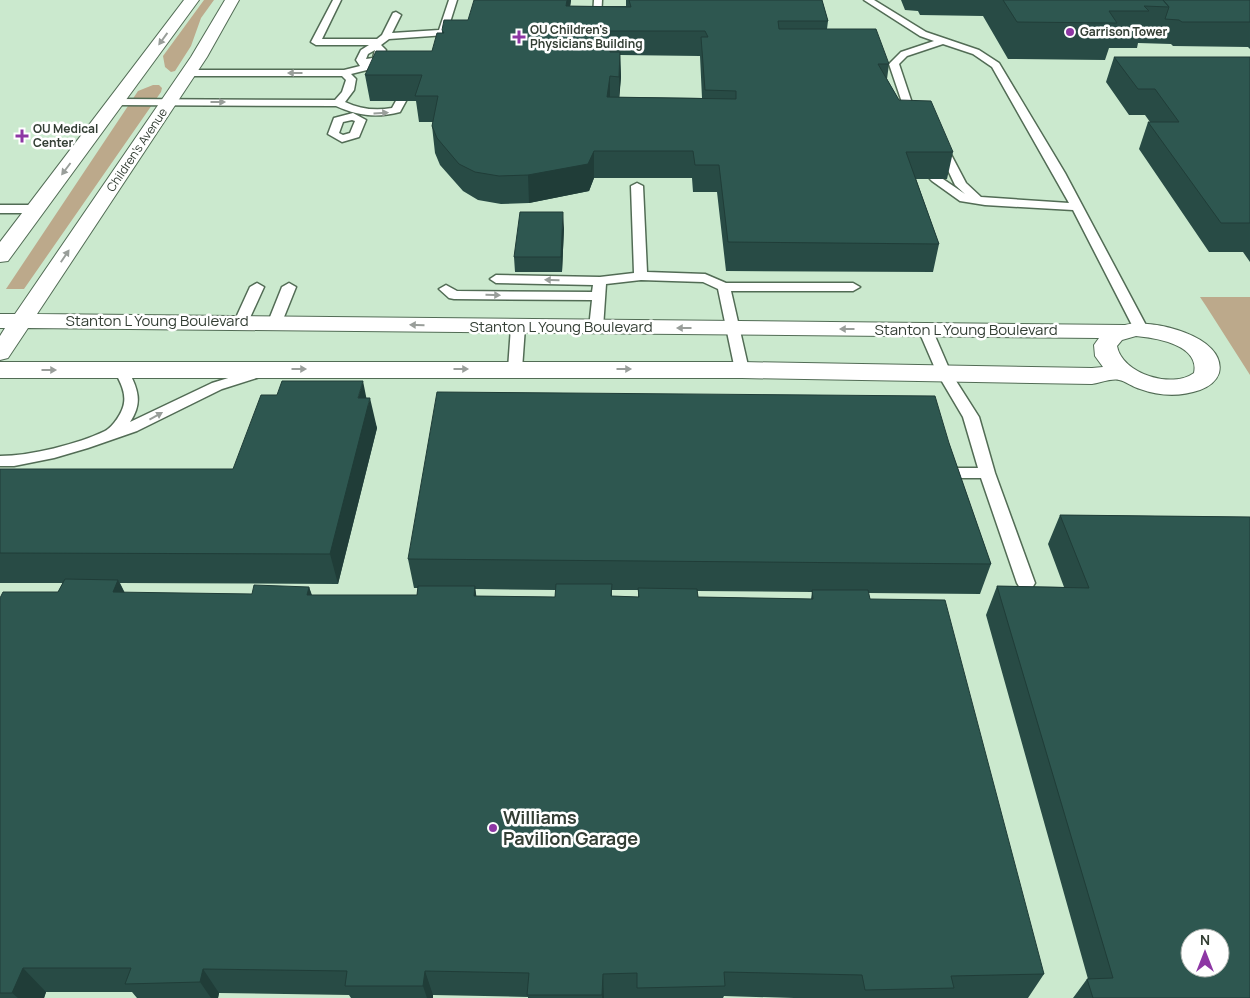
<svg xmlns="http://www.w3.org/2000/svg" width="1250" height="998" font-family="Manrope,sans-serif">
	<rect width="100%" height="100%" fill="#cbe9ce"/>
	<!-- green -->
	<path fill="#bca98b" d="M204,0h10l-13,18 -10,28 -16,25 -4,1 -6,-5 -2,-11z
		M153,85h6l3,3 -1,4 -137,197h-18l132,-198z
		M1200,297h50v78l-44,-69z"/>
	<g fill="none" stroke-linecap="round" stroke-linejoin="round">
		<defs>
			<path id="lane" d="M333,0h8l-19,39h55l5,-4 11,-22 3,-1 5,3 -9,18 47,-3 10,-30h8l-11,35 -57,4 -8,6 5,5 -6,12 -10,4 -3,4 -16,4 5,5 -2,11 -9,12c15,7 30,9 47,6l5,-9 4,-1 5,3 -6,11c-23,6 -42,4 -64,-6l-220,-1 -5,-3 5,-3 219,1 7,-8 4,-12 -4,-4h-153l-5,-3 5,-3h155l16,-4 -4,-6 5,-10 8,-5h-53l-5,-3zM375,50l-2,8 -7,1 2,-5z
				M594,0h8l-1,19h-6l-2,-2z
				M864,0h10l52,32 53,18 20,13 66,110 83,156 -2,3 -5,1 -7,-4 -61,-119 -88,-5 -25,-4 -28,-20 -2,-2 2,-2h8l25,17 -10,-9 -19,-40 5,-3 5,3 20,38 15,14 88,6 -77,-136 -19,-13 -30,-10 -36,12 -8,8 19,57 -1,2h-8l-20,-59 12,-12 33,-11 -14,-5z
				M353,113l13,7 -7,17 -17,5 -14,-8 6,-16zM352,120l3,1 -5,12 -7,2 -4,-2 4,-11z
				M637,183l6,3 4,86 58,2 21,9h127l7,4 -7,4h-122l18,79 -2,3h-10l-2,-3 -17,-81 -15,-7 -62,-2 -35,4 -3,44 -7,4 -7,-4 3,-28 -138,-1 -5,-1 -10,-9 7,-4 11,6 135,1 1,-7 -97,-2 -6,-4 6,-4 104,2 34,-4 -3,-87z
				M0,205h36l6,4 -6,4h-36z
				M257,283l7,4 -16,35 -7,4 -5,-1 -2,-3 16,-35z
				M289,283l7,4 -14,35 -7,4 -5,-1 -2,-3 14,-35z
				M518,323l7,4 -3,42 -2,3h-10l-2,-3 3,-42z
				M925,325l7,4 19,44 28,44 16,56 40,110 -3,5 -6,2 -6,-2 -3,-5 -36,-105h-40l-6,-1 -2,-4 2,-4 6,-1h37l-15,-51 -26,-44 -19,-44z
				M121,366l5,1 2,3c10,19 15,33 2,52l82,-39 49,-15 5,1 2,3 -2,3 -44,14 -85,42 -49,17 -34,10 -40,8h-14v-10c30,0 78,-12 105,-25 8,-4 18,-19 19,-28 2,-12 -5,-23 -10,-33l2,-3z"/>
			<path id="secondary" d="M184,0h15l-191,261 -8,1v-20z
				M225,0h14l-32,57 -170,257 1088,11c25,-7 103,11 94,48 -3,9 -11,14 -19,17 -20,7 -41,6 -60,-1 -7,-2 -15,-8 -21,-9 -7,-2 -20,3 -27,4l-350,-6h-742v-16h742l350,6 11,-1 -8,-11 -1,-11 5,-7 -1071,-10 -20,30 -8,2v-24l5,-8h-5v-14h15l176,-257zM1136,336c21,2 64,9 58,37 -22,16 -72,1 -77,-27l5,-6z"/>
		</defs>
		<!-- lane casing -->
		<use href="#lane" stroke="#526c55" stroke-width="3"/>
		<!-- secondary casing -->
		<use href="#secondary" stroke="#526c55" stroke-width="2"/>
		<!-- lane -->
		<use href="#lane" fill="#fff" fill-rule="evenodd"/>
		<!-- secondary -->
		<use href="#secondary" fill="#fff" fill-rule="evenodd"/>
	</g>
	<!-- wall -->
	<path fill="#284b45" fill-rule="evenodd" d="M571,0l-1,6h56v-6h196l6,21 -1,8 62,35 -2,15 12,21 54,52 -6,27h-31l23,65 -6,28 -207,-1 -9,-79h-24l-1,-14h-98l-5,13 -60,12 -28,1 -23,-4 -15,-9 -23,-26 -5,-12 -3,-27 1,-4h-14l-3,-21h-46l-5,-26 67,-24 10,-18v-3l26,-10zM620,55l80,1 2,42 -83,-1 2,-20z
		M901,0h349v49l-2,-2 -75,-1 -2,-2 -33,-1 -1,5h-28l-4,12 -97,-1 -25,-43 -63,-1 -2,-4 -13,-1z
		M1114,57h136v205l-7,-10h-34l-70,-103 9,-27h2l-5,-7h-16l-23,-33z
		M564,228l-2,44h-47l-1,-15z
		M366,398l11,30 -39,156 -218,-1 5,10 127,1 57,-7 3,8h105l1,-7h-4l-6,-29 541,-116 42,121 -11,30 -112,-1 2,6 174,375 -16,24h-234l-70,-2 -1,2h-195v-1l-95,-2v3h-82l-2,-3 -130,-2 -1,5h-81l-5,-6h-86l-2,6h-44v-400l58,-6 5,-9h-63v-114h233zM475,589l81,1 -1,7 -79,-1zM612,590h26v7l-26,-1zM697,591l115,1 -1,7 -113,-2z
		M1060,515l190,2v481h-177l14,-19h1l-102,-364 11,-29 67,1 -16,-43z"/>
	<!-- shaded-wall -->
	<path fill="#203d38" d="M567,0h4l-4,30 -1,-24z
		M620,52l1,25 -2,25v-25z
		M610,76v26l-3,-5z
		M594,151v27l-5,13 -60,12 -1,-28z
		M563,212l1,16 -2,44 -1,-15z
		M363,381l5,25 2,-8 7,30 -39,156 -8,-30 28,-156z
		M118,580l15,30 -20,-18z
		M475,586l4,30 -5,-20z
		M309,587l9,30 -11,-22z
		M23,968l23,24 -2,6h-26l-6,-5z
		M203,969l16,24 -1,5h-7l-11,-16z
		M425,971l8,24v3h-6l-4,-12z
		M603,974l1,24h-2v-3z"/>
	<!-- building -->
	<path fill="#2e5750" stroke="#203d38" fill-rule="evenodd" d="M474,0h93l-1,6 65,1 -2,-7h193l6,21h-50l1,8h97l13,35h-11l21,36 32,1 22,51h-47l33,92 -211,-2 -9,-77h-24l-2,-14h-99l-6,13 -60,11 -29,1 -24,-4 -16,-8 -22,-26 -5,-12 6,-30h-23l7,-21h-57l11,-24h56l5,-18h7l-2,-3 2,-10h24zM610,31h95l3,6h-7l4,53 31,1v8l-129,-2 3,-21 9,1 1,-25h-10z
		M1003,0h160l6,7 -25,-1 5,5h-40l8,12 -100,-1z
		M1163,0h87v22h-68l-3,-2 -14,-1 4,-12z
		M1114,57h136v166h-29l-73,-101h31l-24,-33h-17z
		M520,212h43l-2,45h-47z
		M282,381h81l-5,17h12l-40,156 -330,-1v-84h233l28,-74h16z
		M437,392l498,4 14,47 42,121 -583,-5z
		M1060,515l190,2v481h-157l-6,-19 26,-1 -116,-392 92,2zM1190,938h30v30h-30z
		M65,579l53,1 -5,12 139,2 2,-9 55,2 -2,8h110l1,-9h57l-1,10 81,1 1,-13h56l-1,12 28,1 -1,-9 59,1 1,8 115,2 -1,-9h56l2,9 75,1 99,374 -93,2 3,12 -89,2 -3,-15 -138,-3 1,14 -88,2v-15l-34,1 -1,21h-75l2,-22 -104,-2 -2,15h-78l2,-15 -144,-2 -3,13 -75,2 6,-16h-108l-11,25h-12v-395l3,-6h55z"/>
	<!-- one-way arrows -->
	<defs><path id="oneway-solid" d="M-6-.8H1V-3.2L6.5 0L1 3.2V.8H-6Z" transform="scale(1.25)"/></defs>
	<g fill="#999e9a">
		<use href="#oneway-solid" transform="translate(163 39) rotate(126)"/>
		<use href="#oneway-solid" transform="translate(295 73) rotate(-180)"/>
		<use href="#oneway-solid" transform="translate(218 102)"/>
		<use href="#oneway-solid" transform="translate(381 113) rotate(-3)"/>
		<use href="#oneway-solid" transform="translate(66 169) rotate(127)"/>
		<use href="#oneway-solid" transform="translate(65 256) rotate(-56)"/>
		<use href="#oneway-solid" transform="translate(552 280) rotate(-179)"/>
		<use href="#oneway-solid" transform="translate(493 295) rotate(1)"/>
		<use href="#oneway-solid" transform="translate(417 325) rotate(-178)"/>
		<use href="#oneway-solid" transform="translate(684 328) rotate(180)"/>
		<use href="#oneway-solid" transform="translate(847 329) rotate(180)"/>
		<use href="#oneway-solid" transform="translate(299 369)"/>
		<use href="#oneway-solid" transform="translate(461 369)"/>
		<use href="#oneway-solid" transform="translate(624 369)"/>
		<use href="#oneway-solid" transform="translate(49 370)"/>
		<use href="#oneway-solid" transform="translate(156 416) rotate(-29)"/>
	</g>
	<!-- markers -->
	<g fill="#8d37a4" stroke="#fff" stroke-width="2">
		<circle cx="1070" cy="32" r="5"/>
		<path d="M516.5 29.5h5v5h5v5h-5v5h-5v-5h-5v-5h5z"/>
		<path d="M19.5 128.5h5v5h5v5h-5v5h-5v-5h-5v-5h5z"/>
		<circle cx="493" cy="828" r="5"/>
	</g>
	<g text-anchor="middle" stroke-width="5" stroke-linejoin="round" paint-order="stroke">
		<!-- far-poi labels -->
		<g font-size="12" font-weight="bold" fill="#333e34" stroke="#fff" text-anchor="start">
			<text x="530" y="34">OU Children's<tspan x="530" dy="14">Physicians Building</tspan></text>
			<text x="1080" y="36">Garrison Tower</text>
			<text x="33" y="133">OU Medical<tspan x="33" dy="14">Center</tspan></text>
		</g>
		<!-- far-street labels -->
		<g font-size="12" fill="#333e34" stroke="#fff">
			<text transform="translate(137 150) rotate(-56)" y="4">Children's Avenue</text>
		</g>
		<!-- street labels -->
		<g font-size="15" fill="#333e34" stroke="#fff">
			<text x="157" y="326">Stanton L Young Boulevard</text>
			<text x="561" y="332">Stanton L Young Boulevard</text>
			<text x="966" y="335">Stanton L Young Boulevard</text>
		</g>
		<!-- near-poi labels -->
		<g font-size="18" font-weight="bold" fill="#333e34" stroke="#fff" text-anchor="start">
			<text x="503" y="824">Williams<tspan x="503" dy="21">Pavilion Garage</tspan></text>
		</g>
	</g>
	<!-- north arrow -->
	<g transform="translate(1205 953)"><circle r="24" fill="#ffffff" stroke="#adb2ae"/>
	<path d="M0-4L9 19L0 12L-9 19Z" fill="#8d37a4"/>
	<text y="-8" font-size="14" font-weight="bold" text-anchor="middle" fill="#333e34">N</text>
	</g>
</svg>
